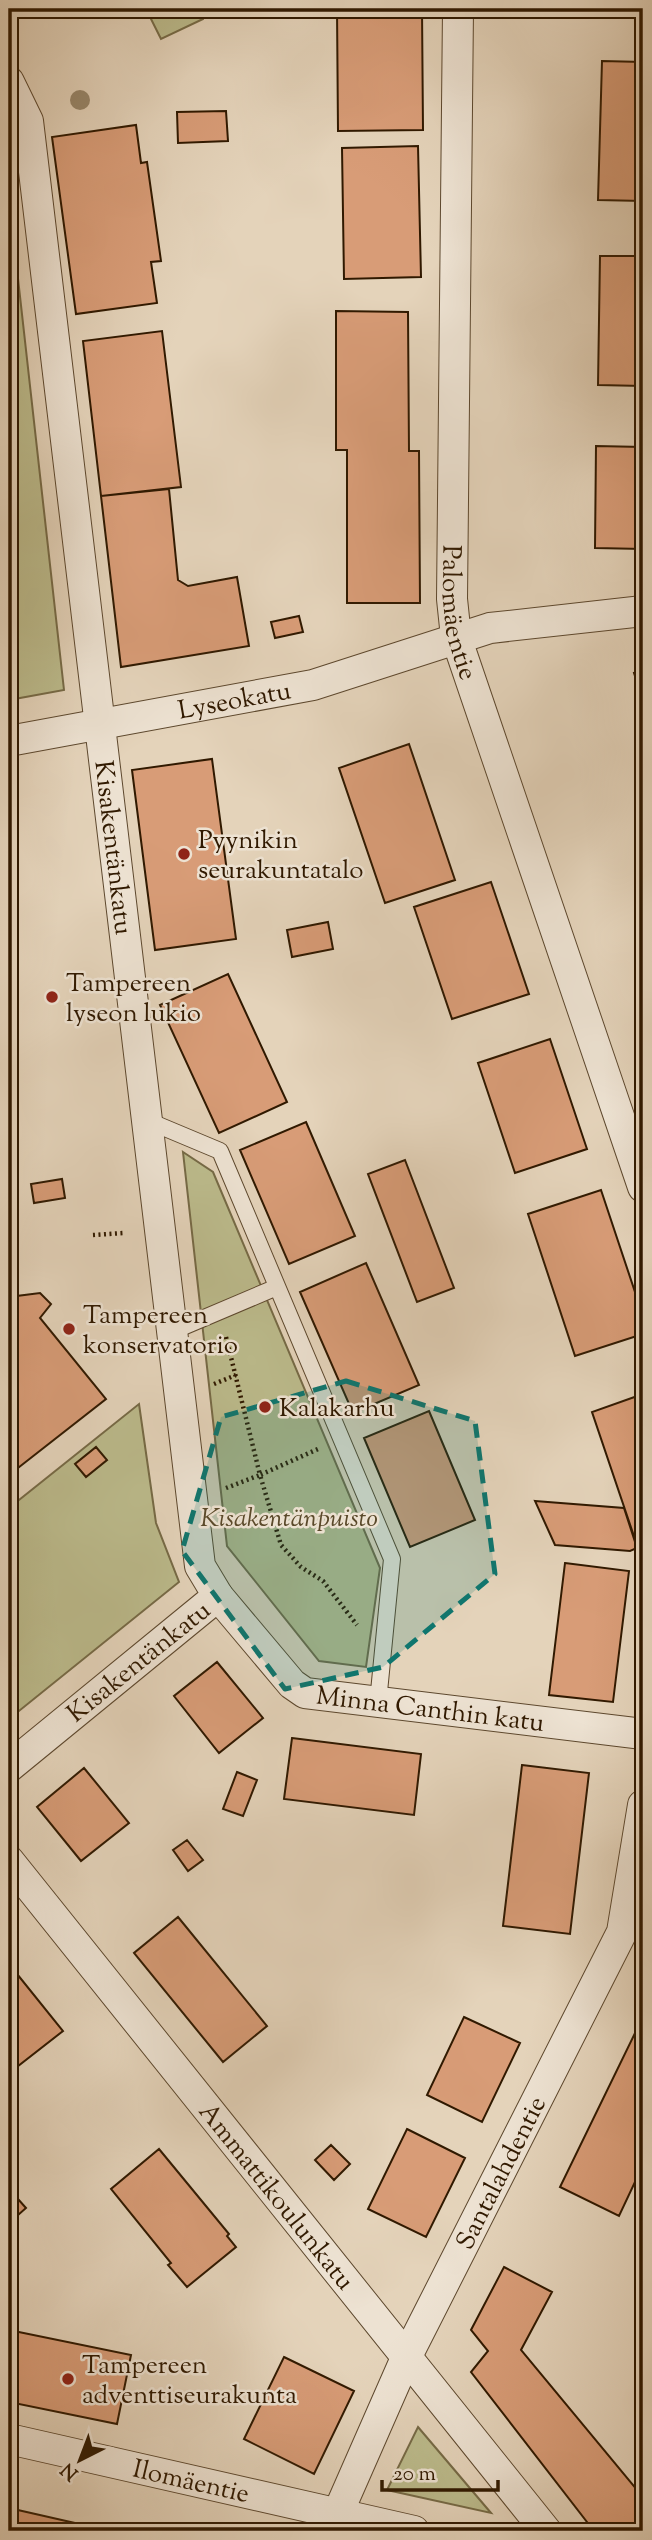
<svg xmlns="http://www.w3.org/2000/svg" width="652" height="2540" font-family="'Sorts Mill Goudy',serif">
	<rect width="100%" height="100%" fill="#e4d3ba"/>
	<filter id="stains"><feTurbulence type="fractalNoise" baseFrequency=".00286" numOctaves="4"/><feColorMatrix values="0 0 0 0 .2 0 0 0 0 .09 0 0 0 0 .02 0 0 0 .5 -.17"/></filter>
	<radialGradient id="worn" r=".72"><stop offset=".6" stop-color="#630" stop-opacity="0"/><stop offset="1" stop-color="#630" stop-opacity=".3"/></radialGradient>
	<!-- green -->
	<path fill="#bbba8b" stroke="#766a46" stroke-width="2" d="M146,9h59l-2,10 -42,20z
		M9,198l55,492 -55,10z
		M183,1152l30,20 167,396 -14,99 -47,-6 -92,-115z
		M139,1404l17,119 23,59 -170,137v-211z
		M418,2427l73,86 -104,-23z"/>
	<!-- building -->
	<path fill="#d89c77" stroke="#301900" stroke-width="2" d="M337,9h85l1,121 -85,1z
		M602,61l41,1v139l-45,-1z
		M226,111l2,30 -50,2 -1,-31z
		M136,125l5,38 6,-1 14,99 -10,1 6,41 -81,11 -24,-177z
		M418,146l3,131 -77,2 -2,-131z
		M600,256h43v130l-45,-1z
		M336,311l72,1 1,139h10l1,152h-73v-153h-11z
		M162,331l19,156 -80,9 -18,-155z
		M596,446l47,1v102l-48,-1z
		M169,489l9,91 10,6 49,-9 12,69 -128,21 -20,-171z
		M299,616l4,16 -28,6 -4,-16z
		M643,670v31l-9,-28z
		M409,744l46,136 -70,23 -46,-135z
		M212,759l24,180 -81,11 -23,-180z
		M491,882l38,112 -77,25 -38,-112z
		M328,922l5,27 -41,8 -5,-27z
		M228,974l59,128 -68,31 -59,-128z
		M550,1039l37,110 -72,24 -37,-110z
		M306,1122l49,114 -66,28 -49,-114z
		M405,1160l49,128 -37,14 -49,-128z
		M62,1179l3,19 -31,5 -3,-19z
		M601,1190l42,126v18l-68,22 -47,-142z
		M366,1263l53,122 -66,28 -53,-121z
		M40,1293l11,11 -11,14 66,81 -97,76v-178z
		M643,1394v159l-3,1 -48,-142z
		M429,1411l46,109 -65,27 -46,-109z
		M96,1447l11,13 -21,17 -11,-13z
		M535,1501l89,7 13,40 -7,3 -75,-6z
		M565,1563l64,8 -16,131 -64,-7z
		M217,1662l46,56 -44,35 -45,-57z
		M292,1738l129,16 -7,61 -130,-16z
		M522,1765l67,8 -19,161 -67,-8z
		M84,1768l45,55 -48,38 -44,-54z
		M237,1772l20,8 -14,36 -20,-7z
		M187,1840l16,20 -15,11 -15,-21z
		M178,1917l89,109 -44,36 -89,-109z
		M9,1964l54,67 -50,39 -4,-6z
		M464,2017l56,26 -38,79 -55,-27z
		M637,2029l6,3v133l-24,51 -59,-29z
		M407,2129l58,29 -39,79 -58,-28z
		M331,2145l19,19 -16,16 -19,-20z
		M159,2149l70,85 -2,2 9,11 -49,40 -19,-22 3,-2 -60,-74z
		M9,2189l17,19 -17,15z
		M504,2267l48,25 -31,58 122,147v34h-49l-123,-159 17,-21 -17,-21z
		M9,2330l122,25 -14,69 -108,-22z
		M284,2357l70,34 -40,83 -70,-35z
		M9,2508l88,20 -1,3h-87z"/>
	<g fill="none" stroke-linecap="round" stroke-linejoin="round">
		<defs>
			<path id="lane" d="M146,1120l74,31 172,408 -14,143
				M171,1332l106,-45"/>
			<g id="street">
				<path id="s1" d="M458,9l-6,590 4,38 187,550"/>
				<path id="s2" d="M9,82l19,39 172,1445 18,30 -209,171"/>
				<path id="s3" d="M9,741l304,-56 177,-57 153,-17"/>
				<path id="s4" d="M218,1596l74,88 13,9 338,41"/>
				<path id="s5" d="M9,1861l537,670"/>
				<path id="s6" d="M9,2439l405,92"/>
				<path id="s7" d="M330,2531l76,-173 216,-426 21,-127"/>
			</g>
		</defs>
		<!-- lane casing -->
		<use href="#lane" stroke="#5d482e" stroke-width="18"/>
		<!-- street casing -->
		<use href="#street" stroke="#5d482e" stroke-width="32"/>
		<!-- path -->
		<path stroke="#301900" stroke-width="4.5" stroke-dasharray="2 3.5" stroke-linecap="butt" d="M575,9v4
			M93,1235l31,-2
			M226,1337l34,138 58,-26
			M214,1384l22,-9
			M226,1488l34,-13 21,70 20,22 22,14 34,44"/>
		<!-- lane -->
		<use href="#lane" stroke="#ede2d2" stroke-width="16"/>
		<!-- street -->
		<use href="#street" stroke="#ede2d2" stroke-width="30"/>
	</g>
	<!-- trees -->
	<circle fill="#98876b" cx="80" cy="100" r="10"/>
	<!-- marked area -->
	<path fill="#0f766e" fill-opacity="0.2" stroke="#0f766e" stroke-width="5" stroke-dasharray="14 9" stroke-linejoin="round" d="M346,1381l129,40 20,153 -112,93 -98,22 -103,-138 39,-134z"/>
	<!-- markers -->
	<g fill="#8f2418" stroke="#ede2d2" stroke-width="2.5">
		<circle cx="184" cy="854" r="7"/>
		<circle cx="52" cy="997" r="7"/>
		<circle cx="69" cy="1329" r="7"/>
		<circle cx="265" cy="1407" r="7"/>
		<circle cx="68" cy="2379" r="7"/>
	</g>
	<g text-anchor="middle" stroke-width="5" stroke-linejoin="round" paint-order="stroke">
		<!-- street labels -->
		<g font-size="26" fill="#301900" stroke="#ede2d2">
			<text dy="9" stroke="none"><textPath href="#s1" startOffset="604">Palomäentie</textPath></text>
			<text dy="9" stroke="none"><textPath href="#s3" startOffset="229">Lyseokatu</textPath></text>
			<text dy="9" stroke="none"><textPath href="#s2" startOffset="775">Kisakentänkatu</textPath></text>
			<text transform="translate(138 1661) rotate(-39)" y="9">Kisakentänkatu</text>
			<text dy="9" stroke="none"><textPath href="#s4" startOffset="257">Minna Canthin katu</textPath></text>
			<text dy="9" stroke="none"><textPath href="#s7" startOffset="397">Santalahdentie</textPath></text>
			<text dy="9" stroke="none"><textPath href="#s5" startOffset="429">Ammattikoulunkatu</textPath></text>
			<text dy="9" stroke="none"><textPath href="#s6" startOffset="187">Ilomäentie</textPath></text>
		</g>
		<!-- poi labels -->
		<g font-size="26" fill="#301900" stroke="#ede2d2" text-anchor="start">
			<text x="198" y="848">Pyynikin<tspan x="198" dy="30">seurakuntatalo</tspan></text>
			<text x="66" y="991">Tampereen<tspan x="66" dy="30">lyseon lukio</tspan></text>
			<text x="83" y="1323">Tampereen<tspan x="83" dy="30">konservatorio</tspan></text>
			<text x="279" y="1416">Kalakarhu</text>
			<text x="82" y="2373">Tampereen<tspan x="82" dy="30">adventtiseurakunta</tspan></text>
		</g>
		<!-- park labels -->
		<g font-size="26" font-style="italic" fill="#5a492a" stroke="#ede2d2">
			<text x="289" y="1526">Kisakentänpuisto</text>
		</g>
	</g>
	<!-- margin -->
	<rect width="652" height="2540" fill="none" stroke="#e4d3ba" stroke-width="35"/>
	<rect x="10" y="10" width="631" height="2519" fill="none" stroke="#301900" stroke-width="3.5"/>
	<rect x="18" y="18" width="617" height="2505" fill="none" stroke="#301900" stroke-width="2"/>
	<!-- north arrow -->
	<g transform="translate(80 2460) rotate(222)" stroke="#ede2d2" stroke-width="5" paint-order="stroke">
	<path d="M0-5L12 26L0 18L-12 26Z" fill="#301900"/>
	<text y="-10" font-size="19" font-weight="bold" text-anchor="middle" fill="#301900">N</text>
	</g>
	<!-- scale -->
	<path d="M382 2480v10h116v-10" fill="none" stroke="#301900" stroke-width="3.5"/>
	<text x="393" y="2480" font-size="21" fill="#301900" stroke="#ede2d2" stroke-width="5" paint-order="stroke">20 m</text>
	<rect width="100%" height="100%" filter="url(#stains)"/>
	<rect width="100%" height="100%" fill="url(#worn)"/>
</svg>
